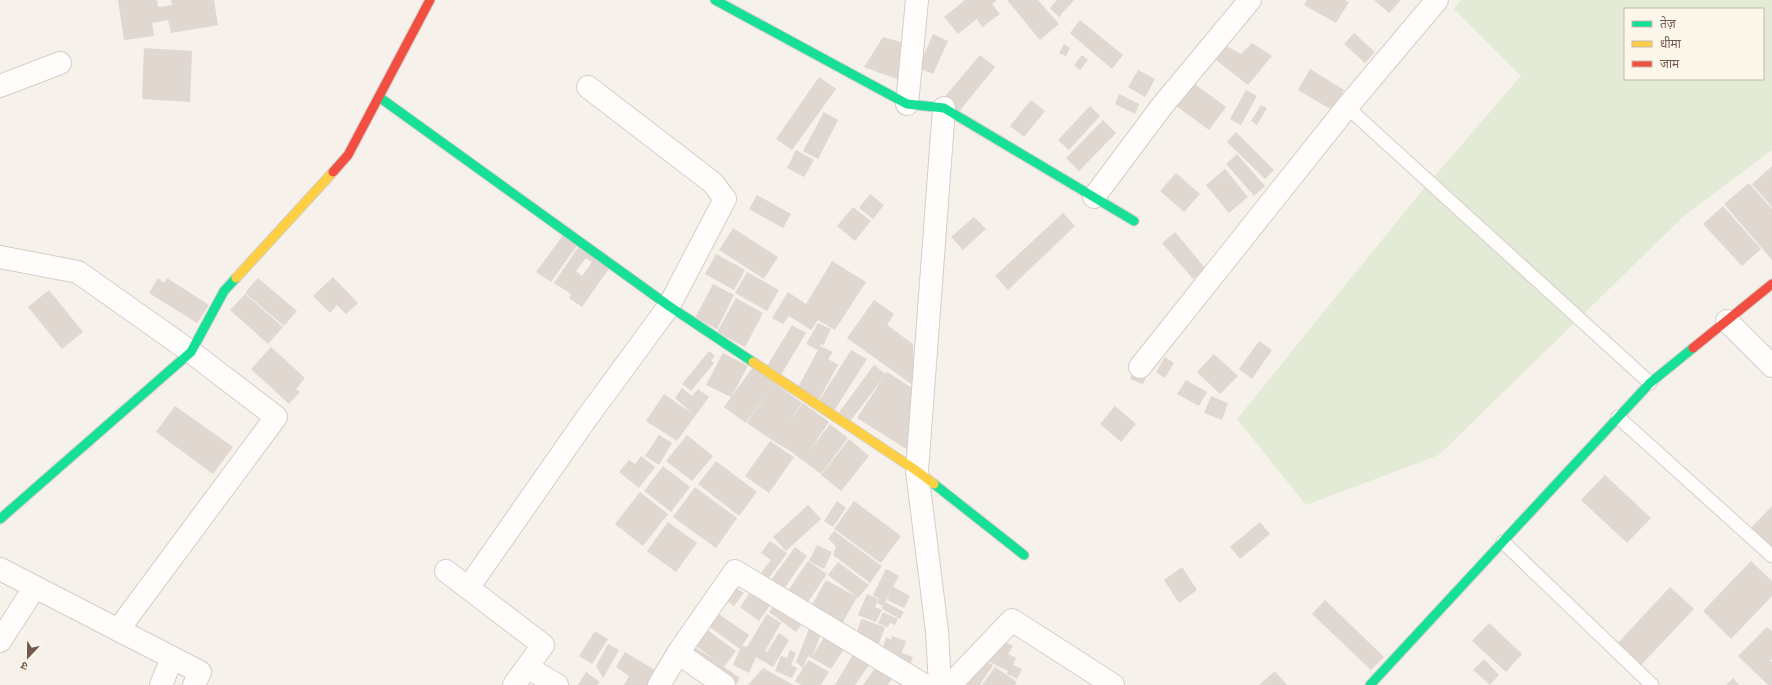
<svg xmlns="http://www.w3.org/2000/svg" width="1772" height="685" font-family="'Open Sans','Noto Sans Devanagari',sans-serif">
	<rect width="100%" height="100%" fill="#f6f1ea"/>
	<!-- green -->
	<path fill="#e3ebd6" fill-rule="evenodd" d="M1461,0h311v150l-87,65 -246,240 -133,50 -69,-86 183,-226 101,-117 -67,-67zM1625,9h138v70h-138z"/>
	<!-- building -->
	<path fill="#dfd7d0" fill-rule="evenodd" d="M118,0h39l1,7 14,-2 -1,-5h43l4,25 -47,8 -3,-13 -16,3 2,13 -30,4z
		M965,0h32l-5,4 8,10 -18,13 -5,-8 -19,15 -14,-17z
		M1007,0h31l21,24 -19,16z
		M1057,0h17l-15,17 -9,-9z
		M1307,0h38l4,2 -13,21 -32,-18z
		M1374,0h27l-12,13z
		M1080,20l43,35 -11,14 -42,-36z
		M1354,33l21,19 -10,11 -21,-19z
		M933,34l15,7 -15,33 -15,-6z
		M883,37l18,5 -2,38 -35,-13z
		M1221,43l20,11 11,-11 20,13 -24,29 -36,-28z
		M1064,44l6,4 -4,8 -7,-3z
		M144,48l48,3 -2,51 -48,-3z
		M980,55l15,12 -37,46 -16,-13z
		M1082,55l6,5 -8,10 -6,-5z
		M1310,69l34,21 -12,20 -34,-20z
		M1138,70l17,9 -10,18 -17,-10z
		M819,77l17,12 -44,61 -16,-11z
		M1192,82l34,25 -17,23 -34,-25z
		M1246,90l11,6 -16,29 -11,-6z
		M1119,94l20,10 -4,10 -20,-10z
		M1031,100l14,11 -21,26 -14,-11z
		M1261,105l6,3 -10,17 -6,-4z
		M1090,106l10,10 -31,34 -11,-10z
		M824,112l14,8 -20,39 -15,-8z
		M1103,120l13,13 -37,38 -13,-13z
		M1236,132l38,38 -9,9 -38,-37z
		M796,150l18,10 -10,17 -17,-9z
		M1237,154l28,32 -11,10 -28,-32z
		M1772,166v41l-20,-23z
		M1225,169l23,28 -19,16 -23,-28z
		M1176,173l24,21 -16,18 -24,-21z
		M1749,183l23,26v51l-48,-56z
		M870,194l14,11 -11,14 -14,-11z
		M757,195l34,19 -8,14 -34,-19z
		M1723,206l38,43 -19,17 -39,-42z
		M853,207l18,14 -16,20 -18,-15z
		M1063,213l12,13 -67,64 -13,-14z
		M974,217l12,12 -23,21 -12,-13z
		M733,228l45,29 -14,22 -45,-29z
		M1175,232l31,37 -13,10 -31,-36z
		M564,234l14,10 -27,38 -15,-10z
		M579,246l31,21 -28,40 -13,-9 2,-4 -17,-11zM586,258l6,4 -10,14 -6,-5z
		M716,254l29,16 -11,20 -29,-16z
		M832,261l34,21 -31,48 -17,-10 -7,10 -22,-14 -6,8 -11,-6 16,-26 18,12z
		M747,272l32,18 -12,21 -32,-18z
		M333,277l25,26 -12,11 -9,-9 -7,8 -17,-17z
		M158,278l6,5 3,-5 42,27 -12,18 -48,-30z
		M258,278l39,33 -13,15 -39,-33z
		M713,284l21,11 -17,34 -22,-11z
		M49,290l34,42 -21,17 -34,-42z
		M245,294l38,33 -15,17 -38,-34z
		M736,298l27,15 -18,34 -28,-15z
		M874,300l20,14 -7,11 26,19 1,42 -67,-48z
		M818,323l13,6 -8,17 -2,-2 -1,2 13,6 -5,7 10,6 -20,36 -21,-12 21,-39 -12,-6z
		M792,325l14,8 -25,42 -14,-9z
		M1259,341l13,9 -20,29 -13,-10z
		M271,347l34,31 -9,11 4,3 -11,12 -38,-35z
		M851,350l16,9 -33,52 -15,-10z
		M709,351l6,5 -4,5 3,2 -23,28 -9,-7z
		M723,353l25,13 -17,31 22,-30 49,36 -17,24 18,-24 26,19 -20,29 21,-27 18,14 -27,36 -31,-23 -15,-9 -28,-19 26,-39 -27,39 -22,-16 7,-10 -25,-12z
		M1214,354l24,22 -18,18 -23,-22z
		M1165,357l9,6 -9,15 -9,-6z
		M874,365l12,9 -38,50 -11,-9z
		M1136,365l13,5 -6,14 -13,-5z
		M887,372l27,17 -3,63 -54,-34z
		M1186,380l21,12 -8,14 -22,-12z
		M682,388l10,8 6,-7 11,8 -32,44 -31,-20 18,-27 29,20 -18,-16z
		M1211,396l17,7 -6,17 -18,-7z
		M175,406l58,41 -20,27 -57,-42z
		M1115,406l21,18 -15,18 -21,-18z
		M659,435l13,8 -13,22 -14,-9z
		M687,435l26,21 -21,25 -26,-20z
		M849,439l20,17 -28,35 -20,-16z
		M770,441l24,16 -25,36 -24,-17z
		M641,456l14,11 -16,21 -20,-16 10,-12 6,4z
		M716,461l41,31 -18,24 -41,-32z
		M663,466l27,21 -19,25 -27,-21z
		M1605,475l46,43 -24,25 -46,-43z
		M695,487l42,31 -21,30 -43,-31z
		M640,492l28,22 -25,32 -28,-22z
		M837,501l9,7 -13,19 -9,-6z
		M854,501l47,35 -20,27 -47,-34z
		M808,505l13,14 -35,32 -13,-14z
		M1772,506v43l-23,-19z
		M668,522l29,21 -21,29 -29,-21z
		M1260,522l10,12 -30,25 -10,-12z
		M834,531l48,35 -12,17 -37,-28 3,-9 -8,-7z
		M770,541l17,12 -18,25 -8,-5 10,-13 -10,-7z
		M817,545l15,7 -8,17 -15,-8z
		M795,547l12,9 -26,37 -13,-9z
		M808,561l19,13 -21,31 -19,-13z
		M1751,561l21,20v15l-41,43 -28,-28z
		M838,562l31,23 -11,13 -30,-23z
		M1182,567l15,23 -18,13 -15,-23z
		M886,569l13,7 -6,11 17,9 -6,12 -17,-8 4,-9 -6,11 19,10 -4,7 -18,-10 1,-3 -6,-3 2,-4 -6,-4z
		M826,580l31,17 -18,32 -31,-17z
		M732,585l12,8 -10,13 -12,-9z
		M1670,587l24,22 -54,57 -23,-22z
		M752,590l19,14 -12,17 -19,-14z
		M867,594l11,5 -3,8 7,3 -6,12 -18,-7z
		M778,599l28,20 -10,13 -27,-20z
		M1325,600l59,57 -13,13 -59,-56z
		M713,610l36,25 -7,11 5,1 20,-33 14,9 -16,28 2,1 12,-19 10,7 -16,27 -17,-10 -7,16 -16,-8 7,-16 -36,-26z
		M883,612l15,7 -3,6 -5,-2 -2,4 -10,-4z
		M861,619l24,8 -7,19 -23,-8z
		M1489,623l33,31 -16,18 -34,-31z
		M702,626l34,25 -12,16 16,11 -4,7h-5l-47,-33 6,-8 26,17 -25,-19z
		M1767,627l5,4v28l-2,2 2,1v23h-4l-30,-29z
		M809,629l12,5 -9,23 14,-23 20,12 -15,23 -23,-13 -5,12 6,-8 20,12 -8,13h-20l-6,-4 8,-13 -7,-6z
		M595,631l13,8 -16,25 -13,-8z
		M892,636l14,5 -6,17 -12,-5 1,-4 -6,-2 3,-10 5,3z
		M999,639l14,7 -5,8 8,4 -3,7 9,4 -5,10 -10,-5 1,-3 -20,-10z
		M608,644l11,6 -16,28 -7,-12z
		M790,650l6,3 -5,12 6,3 -5,10 -17,-7 6,-15 6,2z
		M855,651l17,10 -17,24h-20z
		M625,652l33,20 -8,13h-26l5,-9 -13,-9z
		M902,653l11,4 -5,13 -11,-4z
		M984,659l9,6 -13,20h-13z
		M1484,659l15,16 -9,10 -17,-15z
		M877,665l16,11 -5,9h-25z
		M995,667l22,15 -2,3h-33z
		M763,668l27,15 3,2h-45z
		M1275,671l12,14h-28z
		M586,672l14,10 -3,3h-19z
		M1733,678l6,7h-13z"/>
	<g fill="none" stroke-linecap="round" stroke-linejoin="round">
		<defs>
			<path id="lane" d="M1347,107l303,276
				M1618,417l154,139
				M1503,542l149,143"/>
			<path id="street" d="M0,86l60,-23
				M907,104l10,-104
				M1094,197l68,-91 88,-106
				M0,257l78,15 113,80 85,65 -158,213
				M1727,321l45,45
				M1140,367l207,-260 90,-107
				M0,569l200,103 -6,13
				M446,571l97,74 -29,40
				M468,588l118,-169 83,-113 56,-107 -12,-16 -125,-96
				M0,641l35,-54
				M678,653l46,32
				M527,667l30,18
				M161,685l11,-27
				M659,685l19,-32 57,-82 189,114
				M940,685l-3,-54 -20,-160 27,-363
				M950,685l62,-65 101,65"/>
			<path id="fast" d="M715,0l192,104 37,4 190,113
				M379,97l290,209 84,56
				M934,484l90,71
				M0,519l191,-167 33,-61 12,-13
				M1370,685l280,-302 43,-35"/>
			<path id="slow" d="M236,278l97,-106
				M753,362l164,109 17,13"/>
			<path id="jam" d="M333,172l15,-17 82,-155
				M1693,348l79,-64"/>
		</defs>
		<!-- lane casing -->
		<use href="#lane" stroke="#d5cec8" stroke-width="15"/>
		<!-- street casing -->
		<use href="#street" stroke="#d5cec8" stroke-width="24"/>
		<!-- fast casing -->
		<use href="#fast" stroke="#d4cec7" stroke-width="11"/>
		<!-- slow casing -->
		<use href="#slow" stroke="#d4cec7" stroke-width="11"/>
		<!-- jam casing -->
		<use href="#jam" stroke="#d4cec7" stroke-width="11"/>
		<!-- lane -->
		<use href="#lane" stroke="#fefdfc" stroke-width="13"/>
		<!-- street -->
		<use href="#street" stroke="#fefdfc" stroke-width="22"/>
		<!-- fast -->
		<use href="#fast" stroke="#16e098" stroke-width="9"/>
		<!-- slow -->
		<use href="#slow" stroke="#ffcf43" stroke-width="9"/>
		<!-- jam -->
		<use href="#jam" stroke="#f24e42" stroke-width="9"/>
	</g>
	<!-- legend -->
	<rect x="1624" y="8" width="140" height="72" fill="#fdf6eb" stroke="#c5b8ac"/>
	<rect x="1632" y="21" width="20" height="6" fill="#16e098" stroke="#c5b8ac"/>
	<text x="1660" y="28" font-size="12" fill="#705a4d">तेज़</text>
	<rect x="1632" y="41" width="20" height="6" fill="#ffcf43" stroke="#c5b8ac"/>
	<text x="1660" y="48" font-size="12" fill="#705a4d">धीमा</text>
	<rect x="1632" y="61" width="20" height="6" fill="#f24e42" stroke="#c5b8ac"/>
	<text x="1660" y="68" font-size="12" fill="#705a4d">जाम</text>
	<!-- north arrow -->
	<g transform="translate(28 657) rotate(202)" stroke="#fdf6eb" stroke-width="3" paint-order="stroke">
	<path d="M0-3L7 15L0 10L-7 15Z" fill="#705a4d"/>
	<text y="-6" font-size="11" font-weight="bold" text-anchor="middle" fill="#705a4d">उ</text>
	</g>
</svg>
